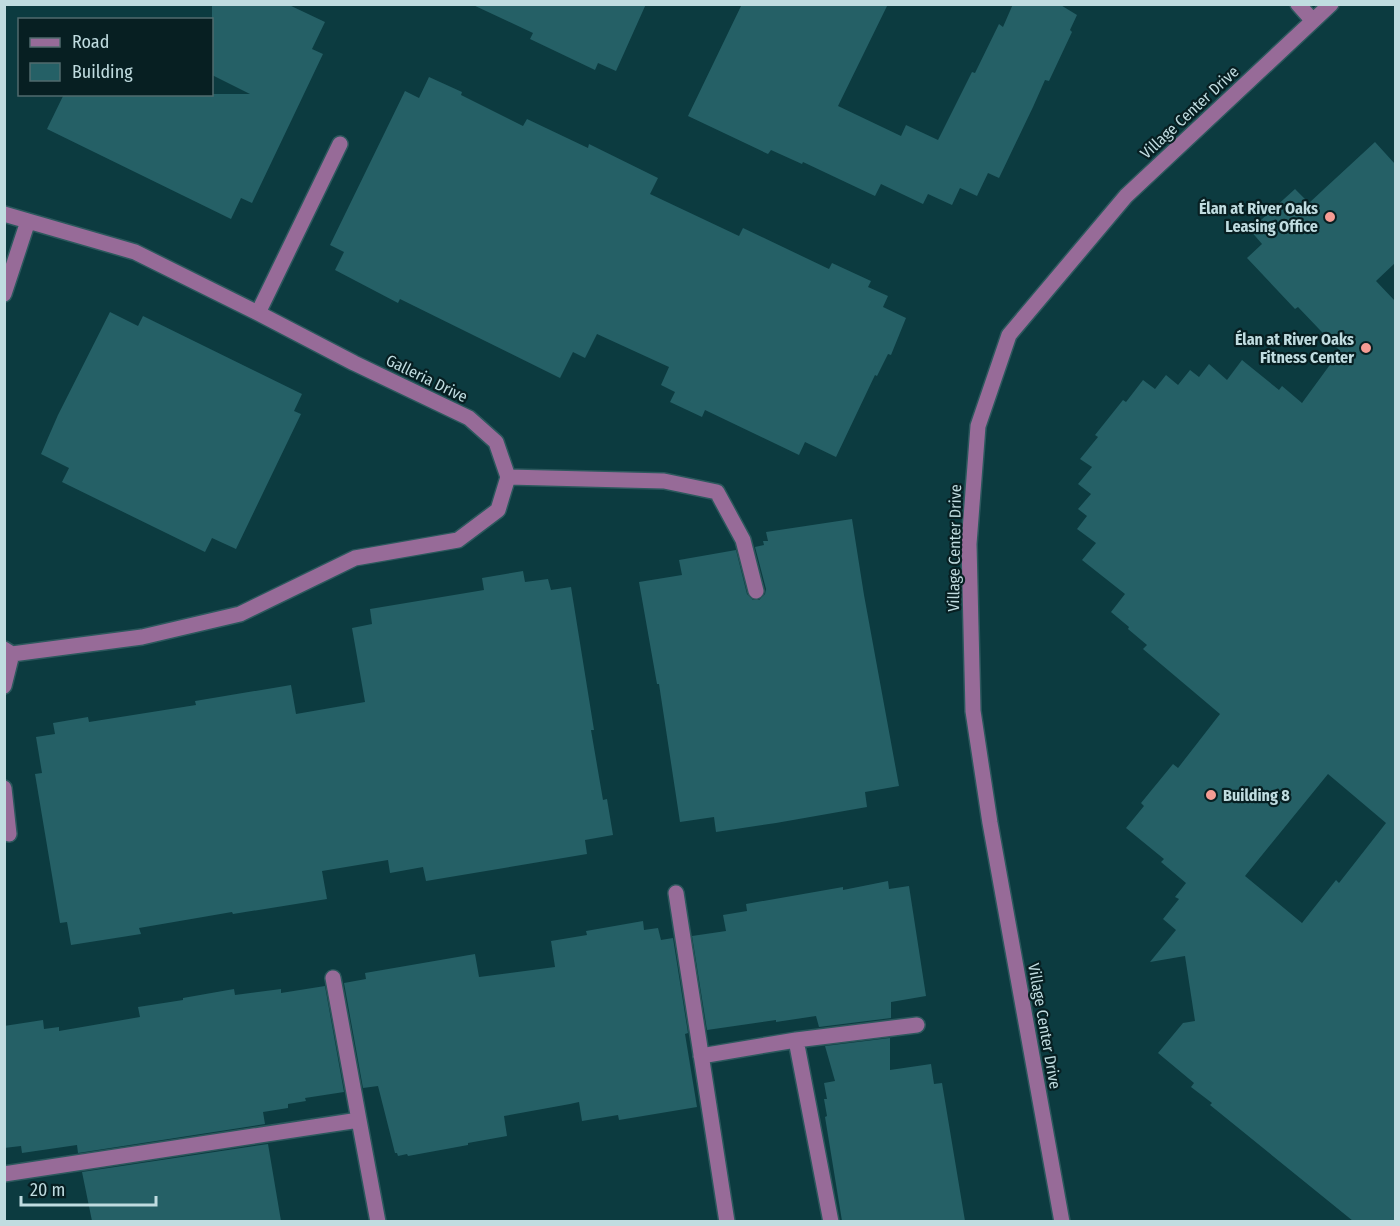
<svg xmlns="http://www.w3.org/2000/svg" width="1400" height="1226" font-family="'Fira Sans Condensed',sans-serif">
	<rect width="100%" height="100%" fill="#0c3b40"/>
	<!-- building -->
	<path fill="#256066" fill-rule="evenodd" d="M212,4h75l38,18 -13,27 11,5 -71,149 -11,-5 -10,21 -184,-90 17,-35h186l-38,-19z
		M471,4h175l-30,67 -18,-8 -3,7 -65,-31 3,-6z
		M742,4h146l-50,102 63,30 5,-11 32,15 34,-68 3,1 24,-49 4,3 10,-23h46l18,11 -7,15 2,2 -23,49 -4,-1 -12,27 -34,71 -11,-5 -11,23 -17,-8 -8,17 -24,-11 -5,10 -42,-20 -6,12 -72,-34 -1,2 -31,-14 -3,4 -80,-38z
		M429,77l33,15 -1,3 62,31 4,-7 61,29 1,-4 69,34 -8,16 89,42 4,-8 86,41 3,-6 39,18 -3,6 20,9 -5,11 23,11 -15,37 -3,-1 -11,22 -2,-1 -39,82 -31,-15 -6,13 -94,-45 -3,7 -32,-15 5,-10 -14,-7 8,-18 -72,-33 -12,24 -12,-6 -13,26 -160,-79 -2,4 -63,-33 9,-18 -14,-7 75,-154 14,7z
		M1375,142l20,22v99l-19,18 19,20v920h-42l-143,-116 2,-2 -21,-16 3,-4 -36,-30 25,-30 12,-2 -10,-65 -35,6 26,-32 -13,-11 16,-20 -4,-2 11,-14 -25,-21 3,-3 -38,-31 18,-22 -3,-3 32,-39 5,4 42,-54 -77,-65 4,-4 -19,-16 1,-2 -18,-15 14,-18 -43,-34 14,-17 -19,-14 10,-13 -9,-7 13,-15 -13,-10 14,-17 -12,-8 18,-22 -3,-2 28,-35 3,2 17,-22 12,9 11,-14 12,10 12,-15 9,7 10,-13 18,16 15,-20 37,30 3,-4 20,17 38,-52 -42,-44 -3,2 -48,-51 15,-14 -12,-14 45,-41 14,14zM1328,774l58,49 -47,60 -3,-3 -34,43 -57,-47z
		M110,312l28,14 5,-10 159,78 -8,17 7,3 -65,135 -24,-11 -7,14 -143,-70 7,-14 -28,-14 17,-39z
		M852,519l12,76 35,191 -34,6 2,15 -91,16 -60,9 -2,-15 -34,5 -21,-138h-2l-18,-102 43,-7 -3,-15 57,-10 11,44 6,6h6l6,-6 1,-5 -11,-42 9,-2 -1,-4h5l-2,-9z
		M523,571l2,11 23,-3 3,11 20,-3 23,143h-3l12,70 4,-1 6,36 -28,5 2,14 -161,27 -3,-14 -33,6 -2,-13 -66,11 5,28 -94,15 -1,-2 -93,16 2,6 -70,11 -4,-23 -7,1 -25,-149 7,-1 -6,-36 19,-3 -2,-11 35,-6 1,5 107,-17 -1,-4 96,-16 5,29 69,-12 -13,-74 20,-4 -2,-15 114,-19 -2,-12z
		M888,881l1,8 20,-3 17,110 -35,6v16l-72,9 -3,-11 -40,6v-2l-69,10 -15,-94 34,-5 -3,-16 24,-4 -1,-7 97,-17v3z
		M643,921l1,9 14,-2 3,12 12,-2 15,95 -3,1 12,73 -78,13 -1,-5 -36,6 -3,-19 -9,2 -66,12 3,20 -39,7v2l-60,11 -1,-2 -9,2 -1,-3h-2l-17,-67 -15,2 -19,-105 22,-4 -1,-6 110,-19 4,23 76,-10 -4,-26 36,-6 -1,-4z
		M325,986l19,106 -39,6 1,3 -18,3v4l-25,4 2,12 -187,29 -1,-8 -55,8 -1,-7 -17,2v-122l39,-6 1,9 15,-2v4l81,-14 -2,-10 45,-7v-2l51,-9 1,6 46,-6v4z
		M890,1038v32l41,-6 3,20 8,-1 23,138h-123l-17,-104 2,-1 -3,-17h3l-3,-16 11,-2 -10,-35z
		M268,1144l13,77h-189l-10,-49z"/>
	<g fill="none" stroke-linecap="round" stroke-linejoin="round">
		<defs>
			<path id="minor" d="M1298,4l15,17
				M4,214l24,7
				M4,294l24,-73 107,31 123,61 96,50 115,55 27,24 12,35 -10,33 -40,30 -103,18 -115,56 -98,23 -130,17 -8,-5
				M258,313l82,-169
				M508,477l156,4 53,11 26,48 13,51
				M4,686l8,-32
				M4,788l5,46
				M676,893l51,329
				M333,978l26,142
				M796,1040l121,-15
				M701,1056l95,-16 35,182
				M4,1174l355,-54 19,102
				M1062,1222l-72,-399 -17,-112 -4,-167 9,-118 31,-91 117,-139 205,-192"/>
		</defs>
		<!-- minor casing -->
		<use href="#minor" stroke="#2c585d" stroke-width="18"/>
		<!-- minor -->
		<use href="#minor" stroke="#976b98" stroke-width="15"/>
	</g>
	<!-- markers -->
	<g fill="#f59c94" stroke="#071f22" stroke-width="2">
		<circle cx="1330" cy="217" r="6"/>
		<circle cx="1366" cy="348" r="6"/>
		<circle cx="1211" cy="795" r="6"/>
	</g>
	<g text-anchor="middle" stroke-width="4.5" stroke-linejoin="round" paint-order="stroke">
		<!-- street labels -->
		<g font-size="16" fill="#c0dce0" stroke="#071f22">
			<text transform="translate(1189 112) rotate(-43)" y="6">Village Center Drive</text>
			<text transform="translate(427 378) rotate(26)" y="6">Galleria Drive</text>
			<text transform="translate(954 548) rotate(-89)" y="6">Village Center Drive</text>
			<text transform="translate(1045 1026) rotate(80)" y="6">Village Center Drive</text>
		</g>
		<!-- poi labels -->
		<g font-size="16" font-weight="bold" fill="#c0dce0" stroke="#071f22" text-anchor="end">
			<text x="1318" y="214">Élan at River Oaks<tspan x="1318" dy="18">Leasing Office</tspan></text>
			<text x="1354" y="345">Élan at River Oaks<tspan x="1354" dy="18">Fitness Center</tspan></text>
			<text x="1223" y="801" text-anchor="start">Building 8</text>
		</g>
	</g>
	<!-- border -->
	<rect width="1400" height="1226" fill="none" stroke="#c0dce0" stroke-width="12"/>
	<!-- legend -->
	<rect x="18" y="18" width="195" height="78" fill="#071f22" stroke="#516b6e" stroke-width="1.5"/>
	<rect x="30" y="38" width="30" height="9" fill="#976b98" stroke="#516b6e" stroke-width="1.5"/>
	<text x="72" y="48" font-size="18" fill="#c0dce0">Road</text>
	<rect x="30" y="63" width="30" height="18" fill="#256066" stroke="#516b6e" stroke-width="1.5"/>
	<text x="72" y="78" font-size="18" fill="#c0dce0">Building</text>
	<!-- scale -->
	<path d="M21 1196v9h135v-9" fill="none" stroke="#c0dce0" stroke-width="3"/>
	<text x="30" y="1196" font-size="18" fill="#c0dce0" stroke="#071f22" stroke-width="4.5" paint-order="stroke">20 m</text>
</svg>
